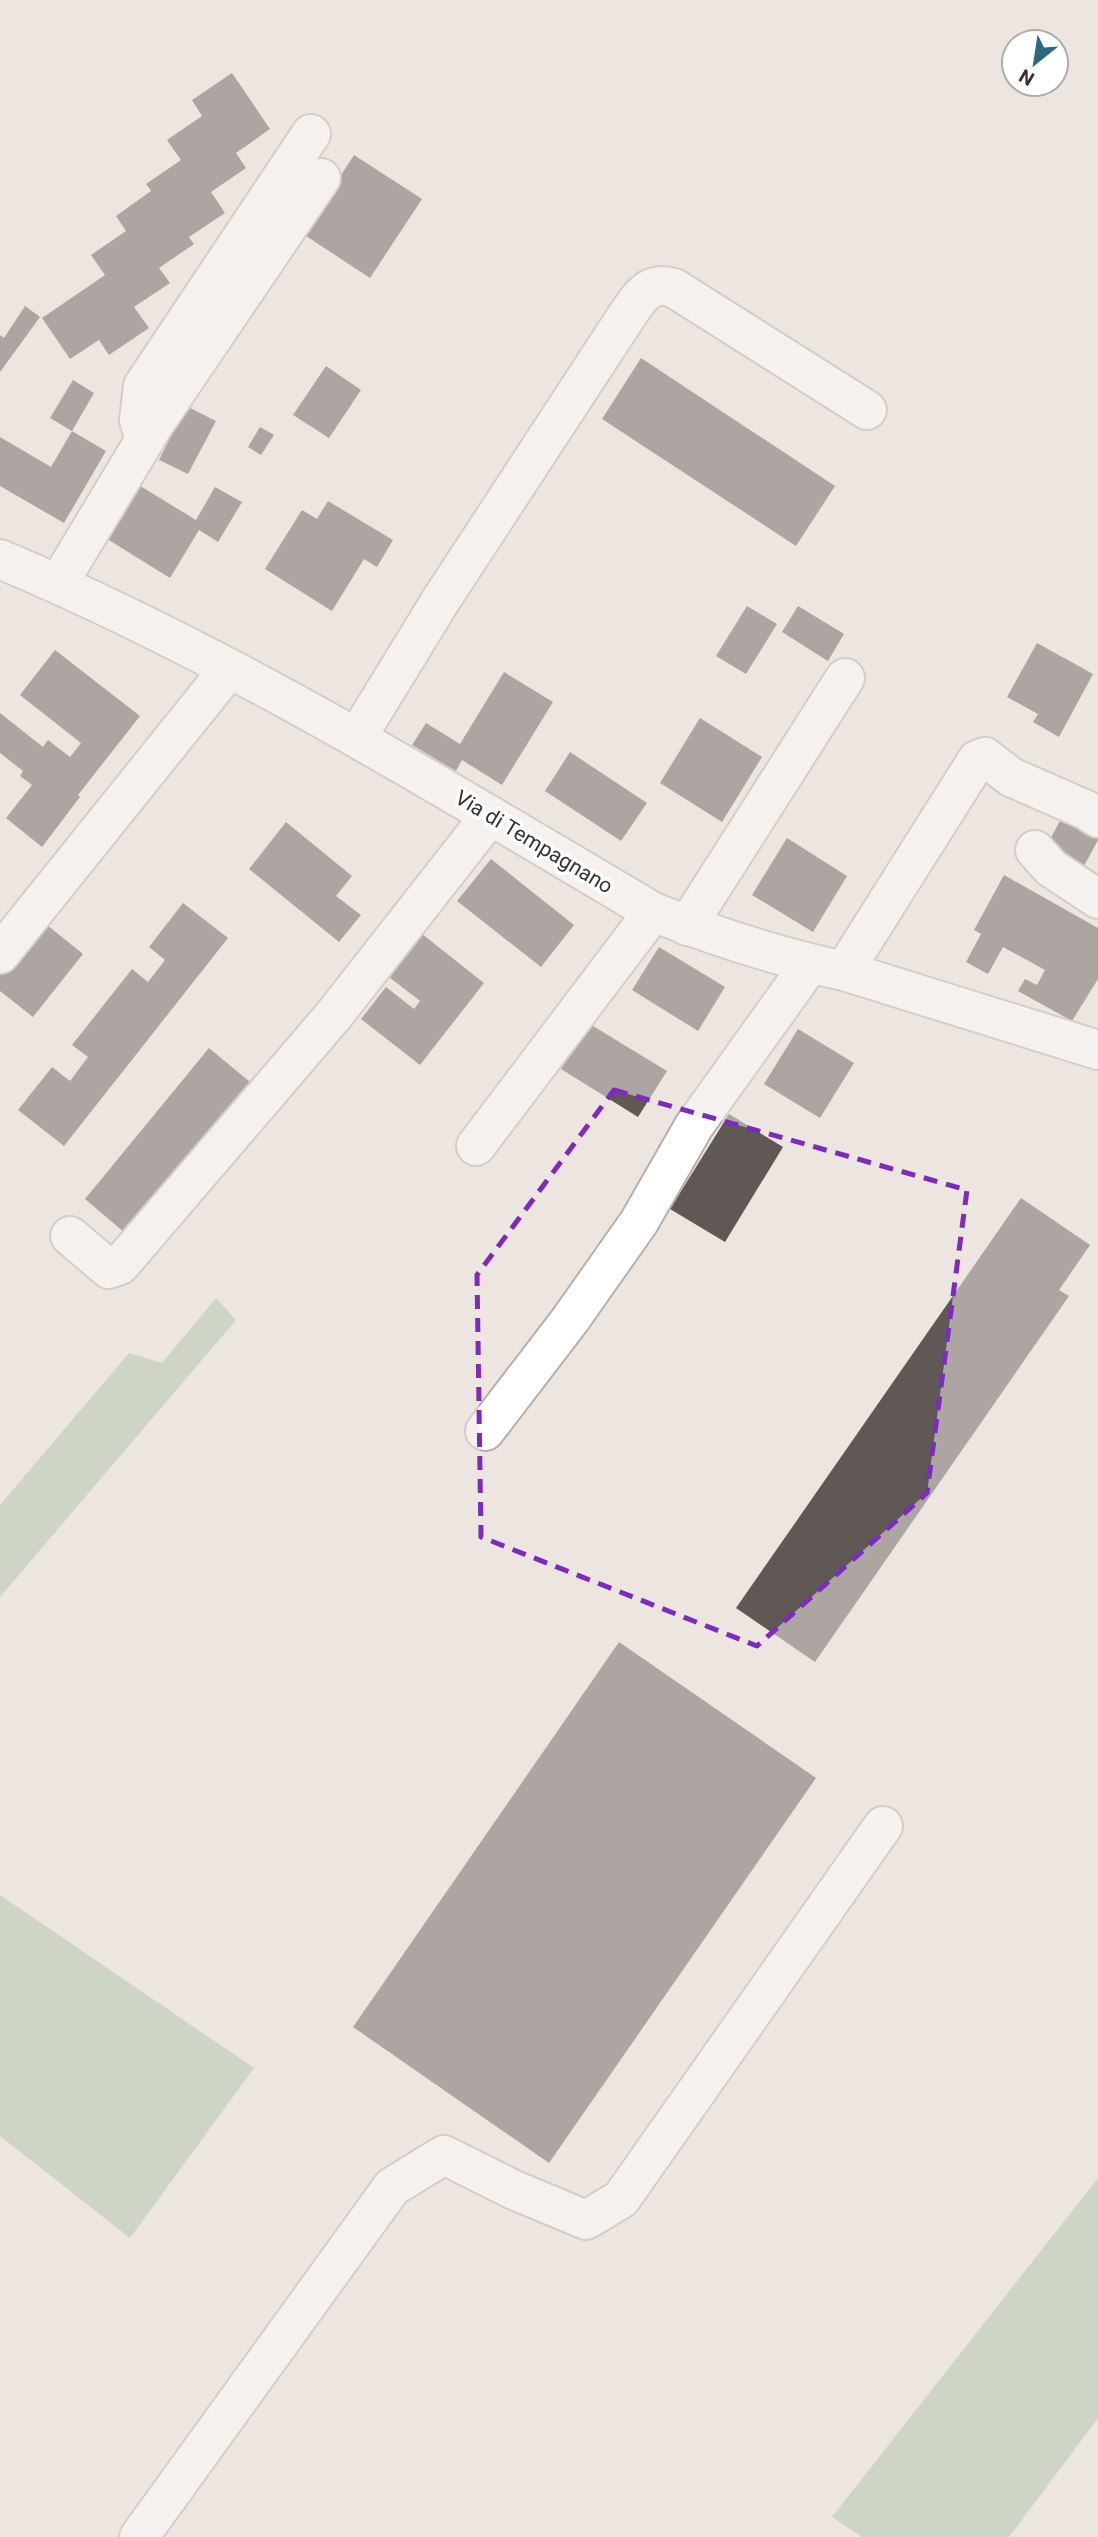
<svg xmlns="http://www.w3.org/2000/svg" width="1098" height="2537" font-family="Roboto,sans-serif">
	<rect width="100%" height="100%" fill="#ece5e0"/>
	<!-- green -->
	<path fill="#a8bfa7" d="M216,1298l20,22 -236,277v-92l129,-152 33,10z
		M0,1895l254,173 -124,170 -130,-102z
		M1098,2178v240l-89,119h-147l-30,-20z"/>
	<!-- building -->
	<path fill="#5f5855" d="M232,73l38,56 -34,24 10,15 -35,24 14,21 -36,24 5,7 -35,24 11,15 -36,24 15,21 -40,27 -10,-15 -29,19 -28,-41 63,-43 -14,-20 35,-24 -10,-15 35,-25 -5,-7 35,-24 -14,-20 35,-24 -10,-16z
		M354,155l68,44 -52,79 -67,-44z
		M25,306l15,11 -40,55v-37l4,3z
		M641,358l194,128 -39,60 -194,-127z
		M326,366l35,24 -32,48 -36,-23z
		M73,380l21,13 -22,38 -22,-13z
		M186,406l30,15 -28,53 -29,-14z
		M260,427l14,8 -13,20 -13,-8z
		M72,431l34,20 -42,72 -64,-37v-49l51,30z
		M137,484l59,36 19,-33 27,15 -24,40 -19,-12 -29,48 -66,-41z
		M328,501l65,39 -16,27 -13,-8 -32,52 -67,-42 37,-59 15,9z
		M747,606l30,18 -31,50 -30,-18z
		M798,606l46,28 -16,27 -46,-29z
		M1037,643l56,31 -34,63 -26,-15 5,-8 -31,-17z
		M55,650l85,66 -62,79 2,2 -38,50 -36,-29 26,-33 -12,-9 3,-5 -23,-18v-40l43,34 5,-7 22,17 11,-14 -61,-48z
		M504,672l49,30 -51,83 -40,-25 -6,11 -44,-26 14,-22 34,21z
		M700,718l62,39 -40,65 -62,-39z
		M570,752l77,51 -26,38 -76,-50z
		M1062,817l36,19v4l-14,26 -37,-21z
		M286,822l66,54 -16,20 25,19 -22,27 -90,-73z
		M787,838l60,38 -34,56 -61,-37z
		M491,859l83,66 -33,42 -84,-66z
		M1004,875l94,53v51l-26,42 -54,-30 7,-12 12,6 8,-15 -42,-23 -15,27 -22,-12 15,-28 -7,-4z
		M183,903l45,35 -164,208 -46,-36 34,-43 18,14 18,-24 -16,-12 60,-76 16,13 17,-22 -16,-13z
		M42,921l41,33 -50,63 -33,-26v-16z
		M422,934l62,49 -64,82 -59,-46 25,-32 28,22 6,-8 -31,-24z
		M659,947l66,40 -27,44 -66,-41z
		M588,1023l79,48 -29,46 -77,-48z
		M798,1029l56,34 -34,55 -56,-34z
		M209,1048l41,34 -125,151 -40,-34z
		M729,1114l54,33 -58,95 -55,-33z
		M1021,1198l69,47 -31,45 10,6 -254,366 -79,-54z
		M619,1642l197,136 -267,385 -196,-136z"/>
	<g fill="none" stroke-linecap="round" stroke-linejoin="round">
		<defs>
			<path id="minor" d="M145,440l-6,-20 4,-34 168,-252
				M0,559c228,96 440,227 653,353 61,24 126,45 191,59l254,79
				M58,584l97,-161 166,-245
				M357,737l84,-137 185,-283c14,-20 22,-37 48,-29l193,122
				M1035,850l16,18 47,31
				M687,926l158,-248
				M0,954l229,-285
				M844,971l133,-211 8,-3 26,20 75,33 12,8
				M476,1146l177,-234
				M70,1236l39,33 11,-4 214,-250 156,-199
				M485,1431l85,-111 69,-98 55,-96 116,-162
				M139,2537l253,-350 52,-32 70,35 72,30 35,-21 262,-373"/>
		</defs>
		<!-- minor casing -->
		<use href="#minor" stroke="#b7afab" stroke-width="42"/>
		<!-- minor -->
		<use href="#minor" stroke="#fff" stroke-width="38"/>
	</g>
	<!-- marked area -->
	<path d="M0 0H1098V2537H0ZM614,1090l353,100 -40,303 -170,153 -276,-109 -4,-262z" fill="#ece5e0" fill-opacity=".55" fill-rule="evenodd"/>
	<path fill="none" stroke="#7b2cbf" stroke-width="5" stroke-dasharray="14 9" stroke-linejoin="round" d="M614,1090l353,100 -40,303 -170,153 -276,-109 -4,-262z"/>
	<g text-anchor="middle" stroke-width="7" stroke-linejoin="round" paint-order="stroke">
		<!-- street labels -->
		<g font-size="21" fill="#353230" stroke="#fff">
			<text transform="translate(534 842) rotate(31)" y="7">Via di Tempagnano</text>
		</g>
	</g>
	<!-- north arrow -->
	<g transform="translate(1035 63) rotate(210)"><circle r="33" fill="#ffffff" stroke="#aeadac" stroke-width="2"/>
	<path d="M0-5L12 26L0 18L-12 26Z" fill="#2d6880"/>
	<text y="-10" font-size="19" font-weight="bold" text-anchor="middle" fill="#353230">N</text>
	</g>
</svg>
